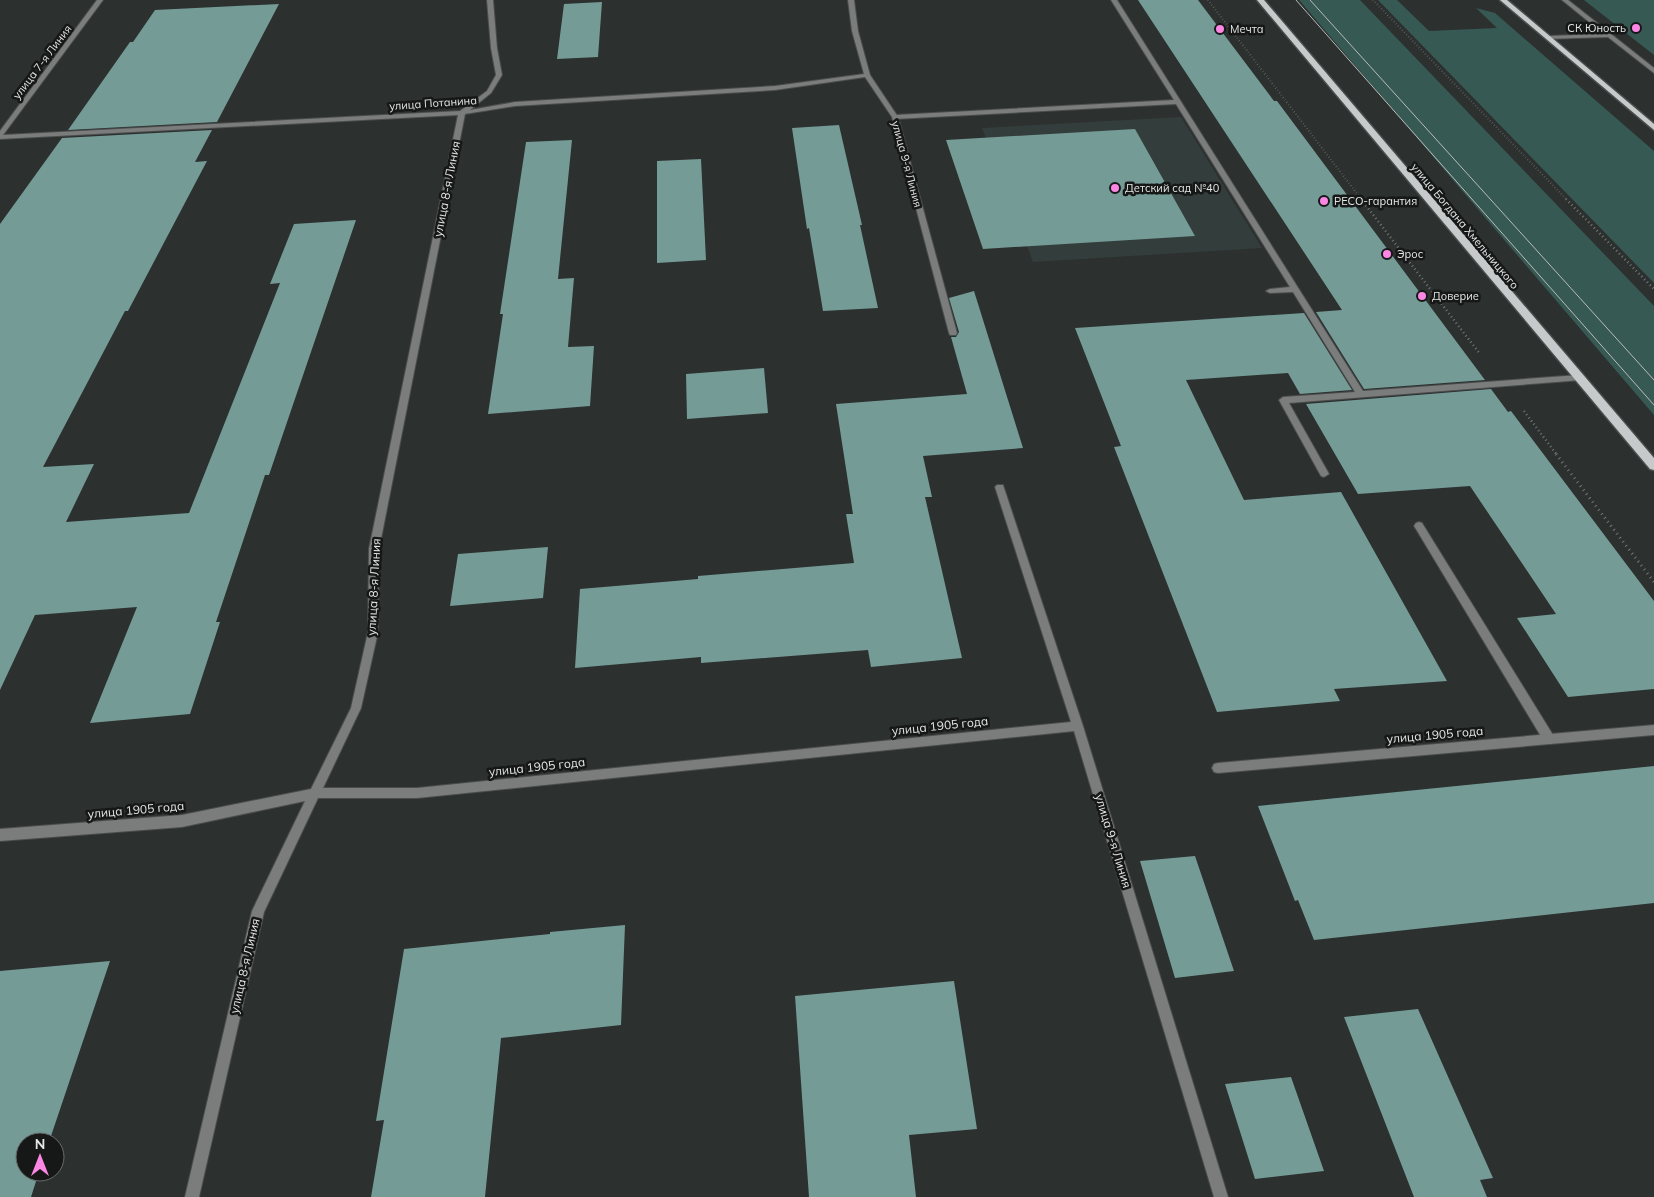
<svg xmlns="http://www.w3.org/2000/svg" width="1654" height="1197" font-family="Mulish,sans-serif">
	<rect width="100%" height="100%" fill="#2c302f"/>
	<!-- built -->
	<path fill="#333d3c" d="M1181,117l81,131 -229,14 -51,-134z"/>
	<!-- green -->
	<path fill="#375954" d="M1299,0h61l294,306v109z
		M1378,0h19l32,31 68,-3 -21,-20 19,5 159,138v132z
		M1584,0h70v55z"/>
	<!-- building -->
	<path fill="#749b96" d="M1138,0h60l76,101h3l208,279 -121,9 -48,-77 26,-2z
		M602,2l-4,55 -41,2 7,-55z
		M279,4l-62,118 -149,8 62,-88h3l22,-32z
		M839,125l23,100h-2l18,83 -55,3 -14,-83 -2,1 -15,-101z
		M1135,129l60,107 -212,13 -37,-109z
		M212,130l-17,32 12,-1 -79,150h-3l-82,156 51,-3 -28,58 123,-9 91,-230 -10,1 24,-60 62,-4 -87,255h-4l-49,147h4l-30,92 -100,9 47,-116 -102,8 -35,75v-466l62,-86z
		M572,140l-14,139 16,-1 -6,69 26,-1 -4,60 -102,8 15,-100h-3l26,-172z
		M701,159l5,101 -49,3v-102z
		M974,291l49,157 -100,8 9,41h-7l37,161 -91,9 -3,-17 -167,13v-6l-126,11 5,-79 118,-10v-3l156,-13 -8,-49h7l-17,-110 131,-10 -16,-57h5l3,-5 -10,-34z
		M1304,313l48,77 -52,4 -12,-21 -102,7 58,120 97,-8 106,189 -113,8 6,12 -123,11 -103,-265 7,-1 -46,-118z
		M764,368l4,45 -81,6 -1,-45z
		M1491,389l17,23 3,-1 143,190v88l-86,8 -51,-79 39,-4 -86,-128 -112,8 -52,-90z
		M548,547l-5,51 -93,8 8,-52z
		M1654,766v137l-340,37 -16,-40 -3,1 -37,-95z
		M1195,856l39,115 -59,7 -35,-117z
		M625,925l-4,100 -120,13 -16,159h-114l13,-77 -8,1 28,-172 146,-15v-2z
		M110,961l-61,181h-24v30h14l-8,25h-31v-226z
		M954,981l23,148 -68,6 7,62h-107l-14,-201z
		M1418,1009l75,169 -13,2 7,17h-73l-70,-180z
		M1291,1077l33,94 -69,8 -30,-95z"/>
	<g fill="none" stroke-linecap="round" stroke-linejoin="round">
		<defs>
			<path id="service" d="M1111,0h6l246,391 216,-16 3,1v4l-293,23 40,71 -5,3 -3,-1 -42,-76 4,-3 72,-5 -62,-100 -23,1 -4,-2 4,-2 20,-2 -114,-183 -281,15 -3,-2 3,-2 279,-15z
				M1562,0h6l86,68v5l-46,-36 -62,2v-2l2,-1 56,-2z
				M1419,522l3,1 131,212 2,4 -2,4 -4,1 -4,-1 -129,-214 -2,-3 2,-3z"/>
			<path id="minor" d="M97,0h6l-100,135 457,-24 27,-20 9,-16 -5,-27 -4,-48h6l4,48 5,27 -11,18 -21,17 45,-8 260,-16 89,-12 -12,-43 -4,-31h6l4,31 12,44 28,42 59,216 -1,2h-6l-1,-2 -57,-216 -27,-40 -90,13 -260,16 -50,8 -86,435 -1,83 -17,76 -38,80h94l654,-66 -76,-235 2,-2h6l80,241 145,471h-14l-140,-466 -657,67h-99l-54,114 -65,285h-14l67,-286 53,-110 -123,26 -182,14v-12l182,-14 129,-26 40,-81 17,-76 1,-83 89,-434 -458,24v-8z
				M1654,725v10l-436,38 -4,-1 -2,-4 2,-4 4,-1z"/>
			<path id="primary" d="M1257,0h7l390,458v12l-4,-1z
				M1500,0h7l147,124v6z"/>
		</defs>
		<!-- service casing -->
		<use href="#service" stroke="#4a4d4c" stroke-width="2"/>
		<!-- minor casing -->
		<use href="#minor" stroke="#4a4d4c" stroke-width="2"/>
		<!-- primary casing -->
		<use href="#primary" stroke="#4a4d4c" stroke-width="3"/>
		<!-- path-far2 -->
		<path stroke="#747776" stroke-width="2" stroke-dasharray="0.5 2.5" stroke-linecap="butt" d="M1208,0l154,200
			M1373,0l194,200"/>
		<!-- path-far1 -->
		<path stroke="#747776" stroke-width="2.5" stroke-dasharray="1 3" stroke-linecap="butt" d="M1361,199l119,155
			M1566,199l88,90
			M1524,411l33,44"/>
		<!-- path -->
		<path stroke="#747776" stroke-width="3" stroke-dasharray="1 4" stroke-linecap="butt" d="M1556,454l98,128"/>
		<!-- service -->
		<use href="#service" fill="#7b7c7c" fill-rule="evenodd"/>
		<!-- minor -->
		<use href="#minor" fill="#7b7c7c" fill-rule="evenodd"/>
		<!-- primary -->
		<use href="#primary" fill="#c7caca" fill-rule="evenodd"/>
		<!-- tram -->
		<path stroke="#b9bcbb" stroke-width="1" d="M1296,0l358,405
			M1310,0l344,380"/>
	</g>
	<!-- markers -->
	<g fill="#fc86e3" stroke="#161717" stroke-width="2">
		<circle cx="1636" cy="28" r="5"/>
		<circle cx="1220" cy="29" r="5"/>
		<circle cx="1115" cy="188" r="5"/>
		<circle cx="1324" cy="201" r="5"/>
		<circle cx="1387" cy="254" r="5"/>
		<circle cx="1422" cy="296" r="5"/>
	</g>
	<g text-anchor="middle" stroke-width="5" stroke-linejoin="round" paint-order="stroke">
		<!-- far-poi labels -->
		<g font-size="11" fill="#e5e8e7" stroke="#161717" text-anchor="start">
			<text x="1626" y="32" text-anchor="end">СК Юность</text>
			<text x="1230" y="33">Мечта</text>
			<text x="1125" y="192">Детский сад №40</text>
			<text x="1334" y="205">РЕСО-гарантия</text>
			<text x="1397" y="258">Эрос</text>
			<text x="1432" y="300">Доверие</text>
		</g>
		<!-- far-street labels -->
		<g font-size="11" fill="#e5e8e7" stroke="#161717">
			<text transform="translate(42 62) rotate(-53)" y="4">улица 7-я Линия</text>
			<text transform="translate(433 103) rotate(-4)" y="4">улица Потанина</text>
			<text transform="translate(907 164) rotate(75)" y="4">улица 9-я Линия</text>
			<text transform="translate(1465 226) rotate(50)" y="4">улица Богдана Хмельницкого</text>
		</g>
		<!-- street labels -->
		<g font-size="12" fill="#e5e8e7" stroke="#161717">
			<text transform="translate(447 189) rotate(-79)" y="4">улица 8-я Линия</text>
			<text transform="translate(374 587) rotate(-87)" y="4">улица 8-я Линия</text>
			<text transform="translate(940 726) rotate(-6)" y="4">улица 1905 года</text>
			<text transform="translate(1435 735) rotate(-5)" y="4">улица 1905 года</text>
			<text transform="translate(537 767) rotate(-6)" y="4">улица 1905 года</text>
			<text transform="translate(136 810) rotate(-5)" y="4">улица 1905 года</text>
			<text transform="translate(1113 841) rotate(73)" y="4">улица 9-я Линия</text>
			<text transform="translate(245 966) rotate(-77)" y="4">улица 8-я Линия</text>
		</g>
	</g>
	<!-- north arrow -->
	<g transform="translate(40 1157)"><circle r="24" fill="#161717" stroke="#696b6a"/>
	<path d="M0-4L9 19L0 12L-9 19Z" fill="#fc86e3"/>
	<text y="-8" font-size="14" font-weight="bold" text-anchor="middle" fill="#e5e8e7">N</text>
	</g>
</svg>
